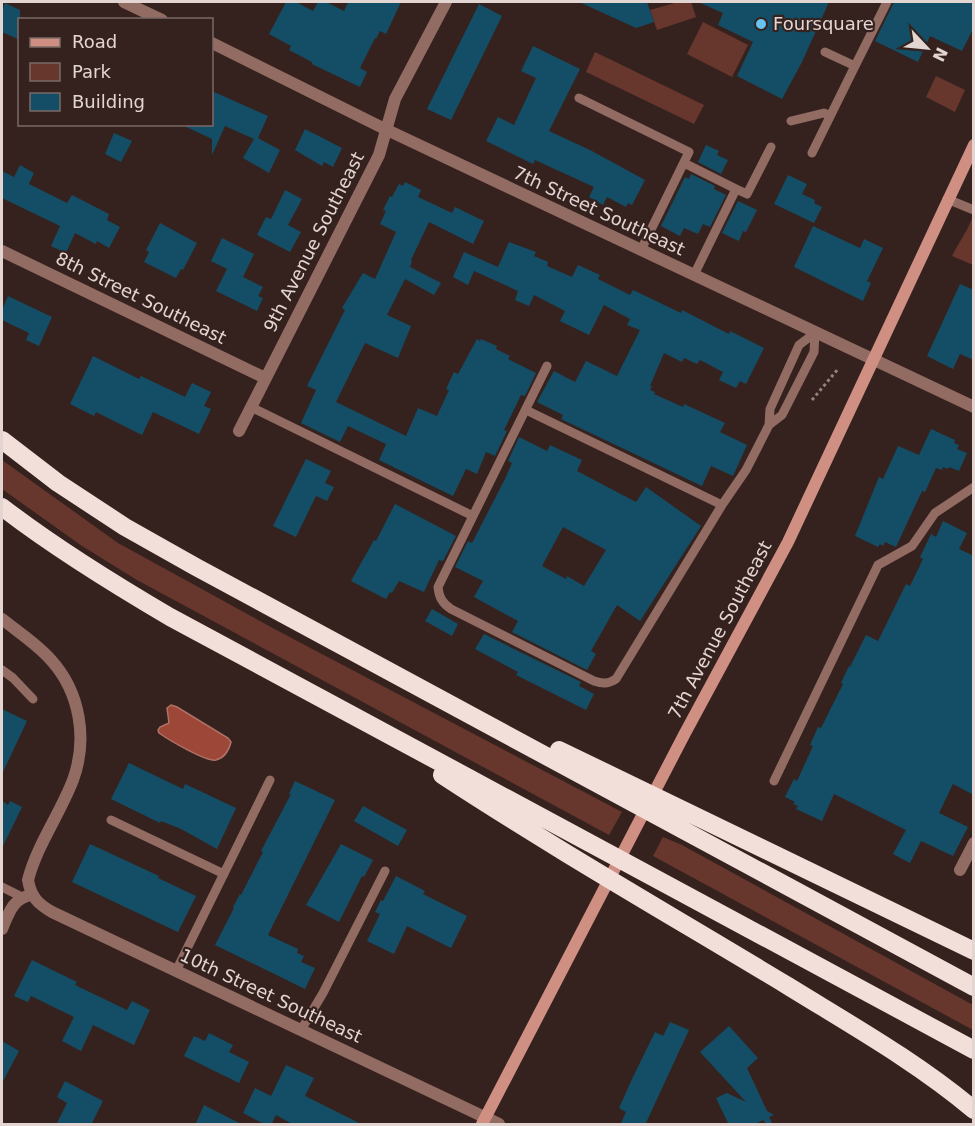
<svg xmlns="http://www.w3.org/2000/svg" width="975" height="1126" font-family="'DejaVu Sans',sans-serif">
	<rect width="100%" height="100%" fill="#35221e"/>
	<!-- green -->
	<path fill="#67362c" d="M678,2h13l5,15 -39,13 -7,-20z
		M703,22l45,23 -16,32 -45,-23z
		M595,52l109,53 -10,19 -108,-52z
		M936,76l29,14 -10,22 -29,-15z
		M973,215l1,50h-1l-21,-9c7,-14 17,-27 21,-41z
		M2,460l116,83 164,90 340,179 -13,23 -472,-255 -55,-34 -80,-57z
		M663,837l19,8 291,160v25l-320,-174z"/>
	<!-- water -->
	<path fill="#9c4737" stroke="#b17266" stroke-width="1.5" d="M171,705l6,2 51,31 3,4c-2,8 -7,16 -15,18 -10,2 -47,-20 -57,-27l-1,-3 2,-3 9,-4 -2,-15z"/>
	<!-- building -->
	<path fill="#134e66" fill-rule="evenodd" d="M286,2h10l17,9 5,-9h8l18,9 4,-9h53l-15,32 -6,-3 -4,8 -1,-1 -15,30 7,4 -7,15 -48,-23v-2l-23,-12 2,-4 -22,-12z
		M579,2h68l7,20 -18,6z
		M698,2h131l-27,60 -20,37 -45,-23 16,-34 -35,-17 5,-12z
		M894,2h80v25l-12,24 -32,-15 -12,26 -43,-21z
		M5,3l15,7v30l-18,-8v-21z
		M479,4l23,12 -51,104 -24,-11z
		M533,46l47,23 -31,62 41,19 55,30 -13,25 -4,-2 -2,4 -19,-10 -4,8 -14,-8 5,-10 -59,-27 -2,4 -47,-23 12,-24 16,8 22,-47 -15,-7z
		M212,91l56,25 -10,22 22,12 -11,23 -26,-15 11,-19 -29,-13 -13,29v-16l-32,-15h32z
		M305,129l37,19 -9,19 -9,-5 -2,4 -27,-16z
		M114,133l18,8 -11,21 -16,-8z
		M706,145l13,6 -2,4 11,5 -7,14 -23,-12z
		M20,165l14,8 -5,11 38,19 5,-8 37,19 -2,6 13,7 -11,21 -12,-7 -1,3 -21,-11 -9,20 -15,-7 9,-20 -58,-28v-27l12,6z
		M691,174l24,12 -1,3 12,6 -16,32 -7,-3 -5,10 -14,-6 -4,8 -19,-10 24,-49 4,2z
		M788,175l19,9 -5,10 13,6 -1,3 8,4 -8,16 -40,-19z
		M405,182l16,8 -3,7 34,16 3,-6 29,14 -11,23 -44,-22 -18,38 1,1 -2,6 31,16 -7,12 -29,-16 -18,36 24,11 -13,32 -33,-15 -29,59 70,34 12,-28 19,8 12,-26 -3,-1 8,-17 4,2 19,-35 3,2 1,-2 16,7 -1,3 14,7 -2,3 28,14 -11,23 -4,-1 -17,35 3,1 -12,25 -9,-4 -9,22 -11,-5 -13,27 -74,-36 7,-16 -38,-18 -8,16 -39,-19 15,-33 -9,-4 38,-76 -3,-2 21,-35 12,6 21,-47 -16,-8 6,-13 -3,-1 7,-14 2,1 7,-13 4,2z
		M285,190l17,9 -14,26 13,7 -11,20 -33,-17 9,-18 5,2z
		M738,201l19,9 -11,22 -3,-1 -4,10 -17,-8z
		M160,223l37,20 -14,27 -2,-1 -5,9 -32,-16 5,-10 -3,-2z
		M813,226l47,22 4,-9 19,9 -16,33 4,2 -8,18 -69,-34z
		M222,238l32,16 -11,23 20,10 -5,9 5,2 -6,13 -41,-20 11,-22 -16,-8z
		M509,242l27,10 -2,4 14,6 -1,4 25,11 6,-12 22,10 -2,4 32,16 3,-5 48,23 1,-3 47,24 1,-3 34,17 -18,36 -6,-3 -4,7 -17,-8 4,-8 -23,-12 -3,4 -13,-6 -2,4 -18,-9 -14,33h2l-2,4 5,2 -1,2 29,13 1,-3 41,19 -5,9 27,13 -14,31 -22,-10 -9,20 -141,-67 2,-4 -26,-13 17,-31 21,11 11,-21 31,15 23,-46 -13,-5 3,-6 -26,-14 -15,30 -29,-14 5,-10 -31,-16 -5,11 -14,-6 3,-9 -44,-20 -6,14 -15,-8 11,-25 34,15z
		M960,284l14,6v70l-14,-6 -7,15 -26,-13z
		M8,296l44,21 -13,29 -13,-6 3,-7 -27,-13v-10z
		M93,356l46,23 2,-3 44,21 7,-14 19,9 -7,14 7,3 -12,25 -46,-22 -11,23 -46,-23 -2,4 -24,-12z
		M931,429l24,11 -1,3 5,2 -2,4 10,4 -8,18 -10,-4 -1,2 -5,-2 -1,3 -6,-2 -11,24 -3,-1 -26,56 -11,-5 -2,4 -3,-2 -2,3 -23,-11 24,-59 4,2 15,-33 21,9z
		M519,437l28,14 3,-6 32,15 -5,11 59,31 10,-15 55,39 -61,95 -23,-16 -26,46 5,3 -9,16 -75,-38 6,-11 -44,-24 9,-16 -28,-14 13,-26 4,2 33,-64 7,-16 -4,-2zM563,527l43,23 -22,36 -17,-10 -1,3 -24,-13z
		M306,459l25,12 -6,12 9,4 -7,14 -11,-5 -20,41 -23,-11z
		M395,504l61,32 -13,25 -4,-1 -15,32 -25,-11 -7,12 -2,-1 -4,7 -35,-18 23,-41 2,1z
		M943,521l24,12 -8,16 15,7v239l-21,-11 -14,29 29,14 -15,29 -32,-15 -11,22 -17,-9 13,-24 -72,-36 -12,27 -26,-12 2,-3 -5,-2 2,-2 -10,-5 9,-18 3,2 16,-35 -3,-1 8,-18 3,1 22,-44 -2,-1 8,-17 1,1 16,-32 12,6 28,-57 4,2 13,-27 -3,-2 11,-23 5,3z
		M432,609l26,15 -6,12 -27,-15z
		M484,634l97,48 -2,4 15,8 -8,16 -70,-35 2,-3 -43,-23z
		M2,709l25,12 -25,53z
		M129,763l54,26 2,-5 51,24 -19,41 -36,-20 -20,-8 -1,2 -49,-24z
		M295,781l40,19 -67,135 30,14 -1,4 7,3 -3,6 14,6 -10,21 -90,-44 19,-37 -1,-1 7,-13 1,1 22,-43 -2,-1 30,-57h-2z
		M2,801l6,4 2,-4 12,6 -20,41z
		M363,806l44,24 -9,16 -44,-25z
		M90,844l69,32 -1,2 38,18 -18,36 -106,-50z
		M341,844l32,16 -9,17 -2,-1 -23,46 -33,-17z
		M396,876l29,15 -2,3 44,22 -16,32 -44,-22 -13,28 -27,-13 13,-27 -5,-2 6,-12 2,1z
		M32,960l45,22 -2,3 52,25 5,-9 18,9 -16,35 -41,-20 -12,26 -19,-10 12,-24 -43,-21 -3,6 -14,-6z
		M670,1022l19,8 -44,95h-25l6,-13 -7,-4 14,-31 22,-45 8,4z
		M729,1026l29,32 -11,10 20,43 7,4 -5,2 4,8h-6l-4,-5 -10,5h-24l-13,-27 11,-5 19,9 -46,-50z
		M209,1033l24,12 -4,7 20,10 -10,21 -55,-27 10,-20 11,5z
		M2,1041l17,10 -17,32z
		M286,1065l28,13 -9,18 58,29h-69l-18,-10 -5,10h-5l-23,-12 12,-25 16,8z
		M65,1081l38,20 -12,24h-35l11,-22 -10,-6z
		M204,1105l39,20h-48z"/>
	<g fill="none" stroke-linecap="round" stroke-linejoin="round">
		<!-- path -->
		<path stroke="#93827f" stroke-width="3" stroke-dasharray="3 3" stroke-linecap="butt" d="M812,400l26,-31"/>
		<!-- lane -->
		<path stroke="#926b62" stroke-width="9" d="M855,66l32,-64
			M579,98l110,54 -48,98
			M791,121l33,-8 6,3
			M812,153l43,-87 -30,-14
			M684,163l52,26 -42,86
			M736,189l11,5 24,-47
			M947,199l27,11
			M547,366l-109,221c1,10 4,16 13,22l143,72c9,3 14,3 22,-2l106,-174 24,-35 23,-45 1,-16 29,-64 16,-12
			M251,407l222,109
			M526,410l196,95
			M769,425l13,-10 32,-63 1,-19
			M2,670l11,8 20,21
			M774,781l104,-216 34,-19 23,-33 39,-26
			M111,820l113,54
			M2,887l20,10
			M176,971l94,-191
			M301,1030l22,-37 62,-122"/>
		<!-- street -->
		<path stroke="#926b62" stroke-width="12" d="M124,2l38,18
			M212,43l173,86 589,278
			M2,251l263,127
			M239,431l140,-276 16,-56 51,-97
			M2,619c16,13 35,25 49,41 29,32 37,79 22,120 -13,34 -36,65 -45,100 3,17 10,24 24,32l447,212
			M960,870l14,-27
			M2,929c7,-16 10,-30 29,-34"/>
		<!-- secondary -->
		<path stroke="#cf9083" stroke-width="12" d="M482,1124l202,-389 104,-193 186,-397"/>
		<!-- highway -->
		<path stroke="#f3dfda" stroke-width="18" d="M2,440l56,43 67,44 71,40 778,420
			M2,507c53,41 110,76 168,110l804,433
			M559,750l415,201
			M442,775c113,74 230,141 346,211 63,39 129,76 186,124"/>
	</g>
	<!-- markers -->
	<circle fill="#66c4ef" stroke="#35221e" stroke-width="2" cx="761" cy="24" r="6"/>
	<g text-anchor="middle" stroke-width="4.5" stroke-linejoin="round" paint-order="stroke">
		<!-- poi labels -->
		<g font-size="18" fill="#e3d5d2" stroke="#35221e" text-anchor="start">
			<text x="773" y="30">Foursquare</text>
		</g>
		<!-- street labels -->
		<g font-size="18" fill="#e3d5d2" stroke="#35221e">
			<text transform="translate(599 211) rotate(25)" y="6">7th Street Southeast</text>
			<text transform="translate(314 242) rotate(-63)" y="6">9th Avenue Southeast</text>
			<text transform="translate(141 298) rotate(26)" y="6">8th Street Southeast</text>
			<text transform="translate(720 630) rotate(-62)" y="6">7th Avenue Southeast</text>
			<text transform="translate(271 996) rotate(25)" y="6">10th Street Southeast</text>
		</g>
	</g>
	<!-- border -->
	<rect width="975" height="1126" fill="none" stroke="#e3d5d2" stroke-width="6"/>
	<!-- legend -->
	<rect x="18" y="18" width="195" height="108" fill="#35221e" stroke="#7b6a66" stroke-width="1.5"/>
	<rect x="30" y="38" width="30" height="9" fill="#cf9083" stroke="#7b6a66" stroke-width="1.5"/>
	<text x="72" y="48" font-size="18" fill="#e3d5d2">Road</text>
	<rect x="30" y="63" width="30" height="18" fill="#67362c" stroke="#7b6a66" stroke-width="1.5"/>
	<text x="72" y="78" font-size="18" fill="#e3d5d2">Park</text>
	<rect x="30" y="93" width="30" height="18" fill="#134e66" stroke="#7b6a66" stroke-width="1.5"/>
	<text x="72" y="108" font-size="18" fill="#e3d5d2">Building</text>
	<!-- north arrow -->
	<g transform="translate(927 48) rotate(116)" stroke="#35221e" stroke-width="4.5" paint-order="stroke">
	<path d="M0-4.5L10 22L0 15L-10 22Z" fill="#e3d5d2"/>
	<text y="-9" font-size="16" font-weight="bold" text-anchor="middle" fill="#e3d5d2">N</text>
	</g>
</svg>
